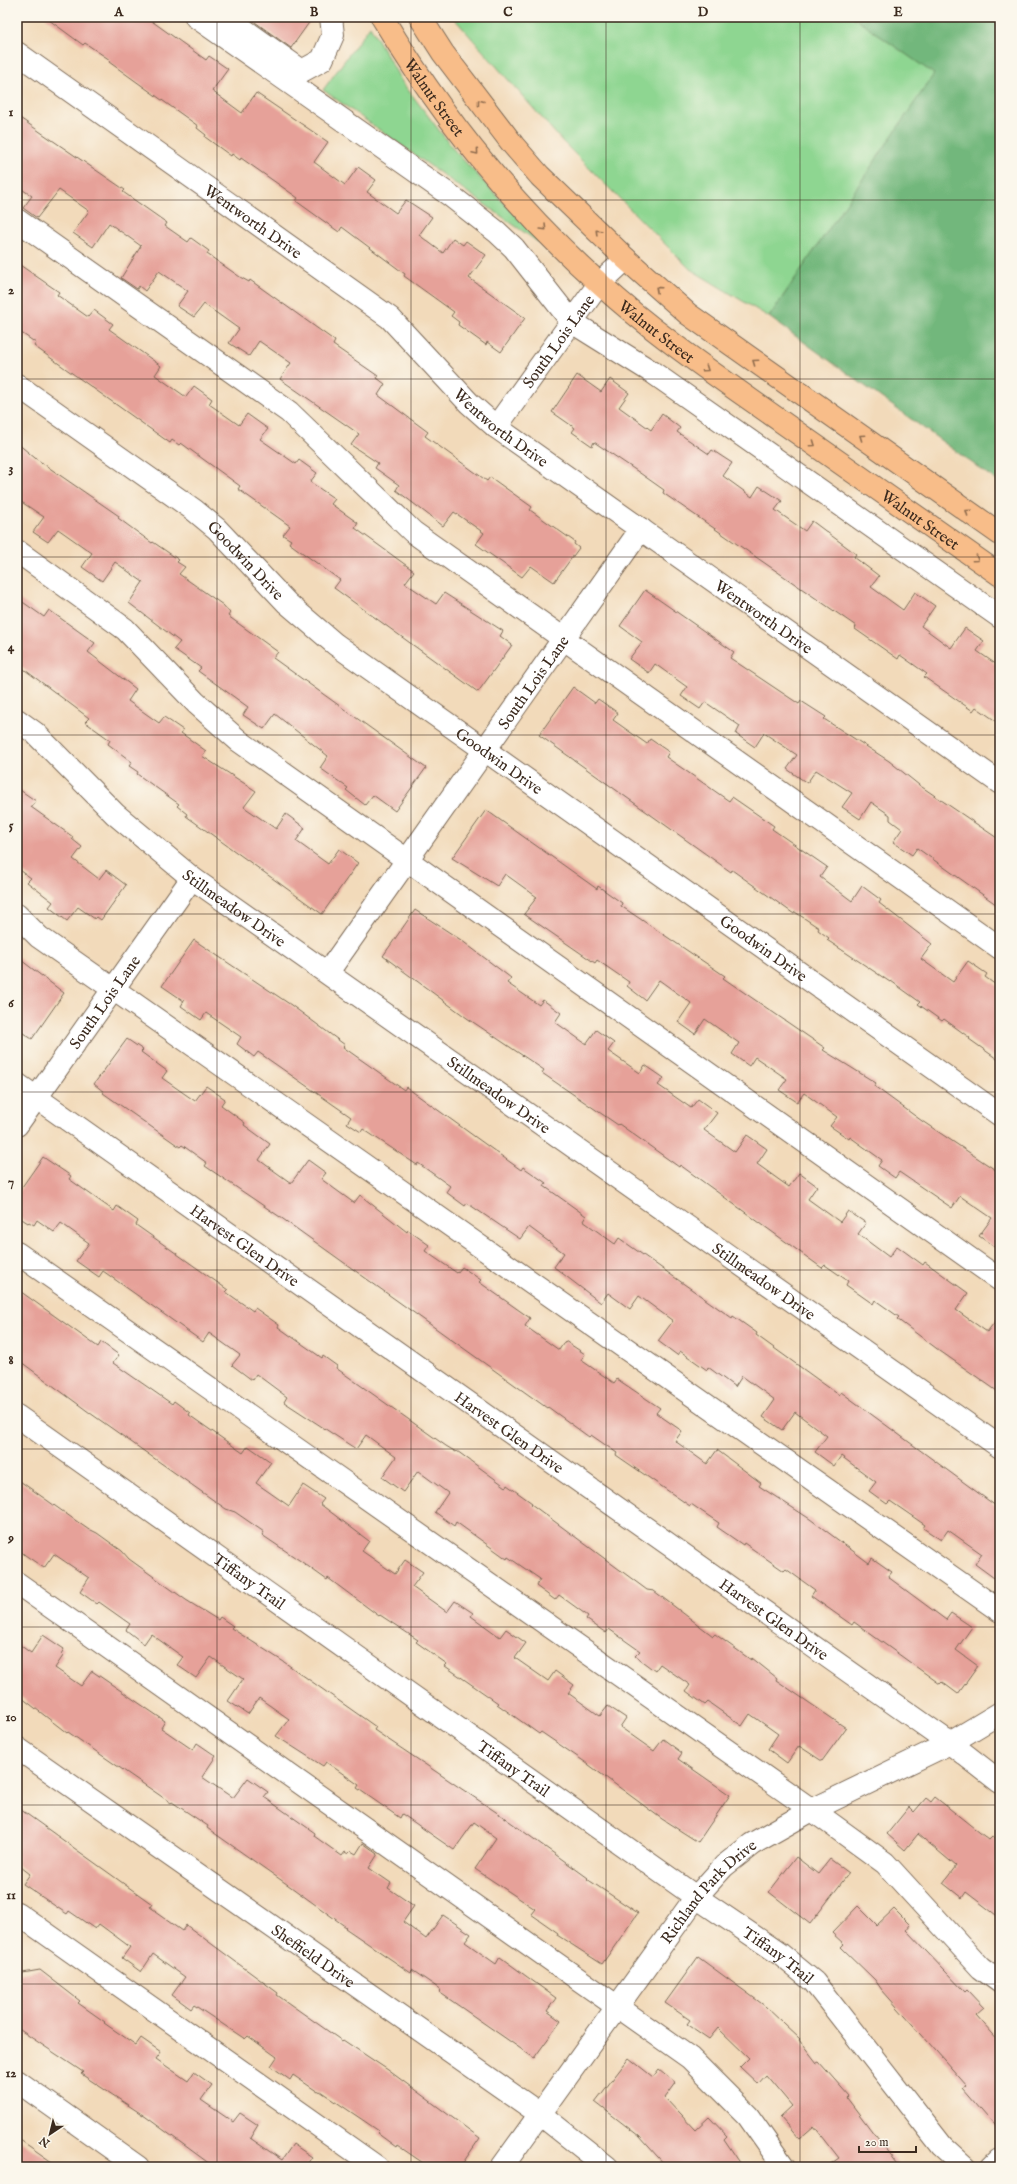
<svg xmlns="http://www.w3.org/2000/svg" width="1017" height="2184" font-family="'IM FELL English',serif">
	<rect width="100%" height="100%" fill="#fbf7ec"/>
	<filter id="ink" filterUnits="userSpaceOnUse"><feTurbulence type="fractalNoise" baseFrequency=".025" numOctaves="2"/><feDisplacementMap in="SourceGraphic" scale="8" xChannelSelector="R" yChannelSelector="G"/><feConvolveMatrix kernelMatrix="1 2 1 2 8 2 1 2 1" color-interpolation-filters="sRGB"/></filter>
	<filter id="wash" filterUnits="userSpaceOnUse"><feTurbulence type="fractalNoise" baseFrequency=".012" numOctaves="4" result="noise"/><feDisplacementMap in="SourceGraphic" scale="16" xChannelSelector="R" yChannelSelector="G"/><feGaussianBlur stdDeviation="0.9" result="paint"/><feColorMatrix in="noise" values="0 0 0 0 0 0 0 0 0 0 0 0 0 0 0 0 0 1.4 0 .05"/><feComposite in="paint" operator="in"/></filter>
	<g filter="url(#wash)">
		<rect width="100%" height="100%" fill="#f2daba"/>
		<!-- green -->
		<path fill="#8ed691" stroke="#648058" d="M453,17h400l82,57 -166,243 -79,-48 -127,-127z
			M370,26l32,56 53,69 90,96 -222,-157z"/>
		<!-- forest -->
		<path fill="#72b77b" stroke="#56704c" d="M853,17h147v466l-231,-166 165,-243z"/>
		<g id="blocks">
			<!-- building -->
			<path fill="#e6a199" d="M45,17h101l60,43 3,-4 19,13 -16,22 30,22 14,-20 72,49 -14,20 31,23 13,-18 18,13 -9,12 29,21 10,-13 26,17 -13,18 24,18 10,-15 10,7 3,-4 20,14 -17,23 56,40 -24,34 -14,-10 -1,3 -28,-20 1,-3 -8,-6 3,-4 -50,-36 1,-2 -63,-47 -3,5 -43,-31 2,-3 -57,-40 -1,2 -8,-6 -1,2 -26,-19 1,-2 -9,-7 1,-2 -89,-64 1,-2 -25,-17 -2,2z
				M248,17h65l-22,31z
				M17,116l108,74 -2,2 44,31 -2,3 23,16 3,-4 18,13 -2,3 33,23 9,5 1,-2 85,61 -2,4 45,31 -1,2 8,6 -7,11 50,37 -3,4 62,45 3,-4 42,30 -2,3 45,32 -1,2 5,4 -25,34 -23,-16 -9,11 -46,-33 8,-11 -30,-21 -11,14 -47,-36 3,-5 -24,-17 3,-5 -27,-18 8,-11 -79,-55 11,-16 -32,-22 -10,15 -20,-13 10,-14 -35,-25 -10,13 -17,-11 11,-15 -29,-20 -14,20 -6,-5 -2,3 -16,-11 20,-32 -32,-23 -16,24 -20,-14 16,-22 -30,-21 -22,28 -14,-10 9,-12 -15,-10z
				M17,263l42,29 -2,3 31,22 6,-7 19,14 -4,5 52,37 -6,9 31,22 8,-11 18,13 -3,5 30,21 8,-11 21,15 -8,10 36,25 3,-4 18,13 -7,9 25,17 -4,5 27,19 -3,5 59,43 -9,12 31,21 8,-11 59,38 -3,5 12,9 -34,47 -144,-104 6,-8 -51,-37 2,-3 -8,-5 7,-9 -52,-37 2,-3 -59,-43 -2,2 -7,-5 -2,3 -136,-97 2,-3 -19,-13z
				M577,375l24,17 9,-13 19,14 -10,14 32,23 11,-16 18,14 -3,4 32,22 3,-4 20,13 -9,13 29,21 7,-11 23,15 -7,9 30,21 7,-10 44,33 -2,3 25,19 -8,11 32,23 12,-18 20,14 -14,20 30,22 14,-20 19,13 -7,10 23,16v57l-24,-17 -3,4 -49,-34 3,-3 -27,-19 -2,4 -43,-30 1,-3 -193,-133 1,-3 -27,-19 -43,-29 -2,4 -20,-14 3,-4 -23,-16z
				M17,443l18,15 84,58 -1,2 34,25 1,-1 26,18 -2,2 8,5 -6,7 44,31 7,8 -2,3 50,36 -5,6 153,110 -31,43 -22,-16 -8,10 -19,-15 2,-2 -28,-20 8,-12 -53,-42 -11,15 -21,-14 5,-8 -50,-36 3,-3 -27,-19 6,-7 -51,-39 14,-21 -28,-20 -13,19 -20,-14 10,-14 -34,-24 -10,13 -15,-10 11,-15 -27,-18z
				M645,590l89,62 -4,6 69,46 2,-3 25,16 -2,2 65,42 30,24 81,55v67l-83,-59 -5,7 -19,-13 9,-13 -12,-9v-5l-19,-13 -11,17 -18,-12 10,-14 -36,-23 -9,13 -20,-14 10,-14 -33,-22 -9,14 -19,-13 4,-8 -35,-24 -5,7 -19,-13 6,-9 -32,-23 -6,9 -20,-14 13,-17 -22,-16z
				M17,598l27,19 5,-7 46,33 -7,9 48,37 -8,12 31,22 5,-6 19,13 -2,3 25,18 -4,5 54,35 -12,16 32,22 10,-15 19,14 -9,13 32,23 11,-15 19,14 -36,51 -136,-98 1,-2 -10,-8 2,-2 -42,-30 1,-2 -9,-6 3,-4 -24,-18 2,-4 -25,-18 4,-4 -72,-54z
				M573,687l22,16 3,-4 20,14 -5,7 34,24 3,-5 19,13 -3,5 63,44 3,-4 42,29 -2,3 55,38 -7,10 32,24 10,-15 19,14 -2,3 53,41 -11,15 32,23 15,-21 19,13 -2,3 15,11v73l-31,-22 1,-1 -26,-19 -2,2 -24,-17 2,-2 -29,-21 -1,1 -63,-42 2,-2 -11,-8 1,-2 -24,-16 -1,2 -62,-44 -1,2 -192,-137z
				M17,788l19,13 -5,6 42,30 -1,2 10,8 -9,12 26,20 7,-9 20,15 -25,35 -4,-3 -2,2 -17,-12 -11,14 -18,-14 4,-5 -26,-20 4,-4 -14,-10z
				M486,810l111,79 1,-3 24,17 -1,3 104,70 -2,2 102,70 -2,2 53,33 -2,3 48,35 78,52v78l-21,-15 13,-18 -32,-22 -8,12 -53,-36 -4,6 -17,-12 4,-6 -32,-23 -1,2 -19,-13 7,-9 -33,-24 -7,9 -18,-12 8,-11 -32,-22 -6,9 -17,-12 7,-11 -34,-24 -10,15 -17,-12 13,-19 -32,-23 -14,20 -18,-14 2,-4 -32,-22 -2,3 -71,-49 13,-17 -32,-23 -8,12 -45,-28z
				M415,910l46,30 50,38 -4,5 32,22 4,-5 18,13 -6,9 31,22 10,-14 18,13 -6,8 32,22 5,-8 19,13 -6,7 33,23 7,-9 19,14 -13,17 31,22 12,-17 20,14 -10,15 32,23 10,-14 18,13 -9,13 32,23 8,-11 18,12 -8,11 31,23 8,-11 26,19 2,-3 43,31 -12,17 31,22 13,-17v78l-60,-42 -43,-32 2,-2 -24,-17 -2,4 -27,-19 2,-4 -23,-16 -3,3 -142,-103 -1,2 -60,-43 -1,1 -76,-52 2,-3 -77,-52 -84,-62z
				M194,940l97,65 54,40 -2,2 61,43 2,-3 115,83 2,-3 23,16 -2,3 42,30 -3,5 32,23 4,-6 113,80 1,-2 24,17 -1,2 83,60 2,-3 159,117v60l-6,9 -19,-14 7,-10 -34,-24 -7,10 -18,-12 2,-3 -35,-24 -3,3 -18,-13 7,-9 -35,-26 -7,10 -19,-14 12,-16 -32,-24 -13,18 -19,-13 12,-17 -33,-24 -7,11 -27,-20 -1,3 -27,-19 -3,4 -19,-14 15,-20 -34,-25 -9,13 -22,-16 -7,10 -47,-36 10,-14 -35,-26 -9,12 -53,-36 -2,3 -19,-14 4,-6 -32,-23 -1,2 -54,-36 -2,3 -14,-9 4,-6 -93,-65 -4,5 -17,-13 4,-7 -35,-24 -5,7 -20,-14 3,-5 -22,-15z
				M17,957l47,36 -32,46 -15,-10z
				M127,1039l16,11 -2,2 26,19 -5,7 33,23 11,-15 19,13 -4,6 24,18 -1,2 26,19 -11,16 32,23 17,-23 18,13 -5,6 33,24 6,-8 47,37 1,-2 21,15 -4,6 32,22 5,-6 19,13 -2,2 51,36 -5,8 34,24 6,-9 20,13 -4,6 33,23 3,-4 43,29 -4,5 26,18 -7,10 32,23 10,-14 44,33 -2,3 51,33 59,44 3,-5 20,14 -4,5 58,43 5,-7 21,14 -16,23 22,16 -20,28 -16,-12 -2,2 -86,-62 -2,3 -41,-29 4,-6 -29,-21 -2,2 -40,-28 -1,2 -26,-18 2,-4 -28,-19 -1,2 -74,-51 1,-2 -26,-18 -2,2 -41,-30 -1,1 -264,-189 -78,-53 2,-3 -25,-18 -2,2 -77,-54 1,-1 -10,-8z
				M43,1157l28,19 -2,3 45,32 3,-5 21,15 -2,4 92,65 -2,2 27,19 2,-3 24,17 -1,2 44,31 1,-2 14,10 -1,2 110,78 10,6 1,-1 49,36 1,-2 25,18 -1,1 116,86 7,1 59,45 2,-2 36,26 1,-2 25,20 -1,2 70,48 -24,33 -23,-15 -12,17 -19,-14 10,-15 -28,-20 -8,12 -34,-24 -3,3 -19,-14 4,-6 -30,-21 -5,7 -20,-15 5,-5 -31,-22 -3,4 -20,-14 2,-3 -29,-21 -4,5 -19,-14 4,-7 -32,-22 -1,2 -51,-37 -2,4 -19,-14 13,-19 -30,-22 -15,21 -21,-15 14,-20 -30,-22 -10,14 -72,-47 3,-5 -31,-23 -4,6 -20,-15 8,-10 -31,-22 -6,9 -100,-71 -4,6 -23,-16 13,-18 -28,-20 -7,9 -17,-12 -3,5 -5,-3 -1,1 -11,-7v-22z
				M17,1289l81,58 3,-5 18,13 -6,8 59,41 2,-3 16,12 -1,2 54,38 5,-7 23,16 -15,21 33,23 14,-21 21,14 -4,5 49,37 -7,10 33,23 10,-14 18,12 -11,15 35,25 8,-11 18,12 -2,3 29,21 6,-8 20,14 -11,15 33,23 7,-10 19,14 -6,8 32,23 8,-10 18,12 -6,9 34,24 9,-12 19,14 -4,6 52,36 -32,47 -36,-23 -77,-57 -44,-30 -2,2 -42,-30 1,-1 -53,-37 2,-2 -31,-22 2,-2 -38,-25 -1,1 -51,-38 -1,2 -25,-18 -40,-27 2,-3 -29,-20 -9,-3 -136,-96 -73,-54z
				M17,1479l72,51v-1l8,4 25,18 7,8 57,41 32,20 2,-3 13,9 -2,2 53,34 92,65 -2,3 128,86 86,62 -1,1 51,34 -36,51 -45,-29 1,-2 -27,-19 4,-5 -60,-40 21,-31 -22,-16 -20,28 -52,-36 -2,4 -43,-30 2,-3 -33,-23 -3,4 -47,-30 13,-17 -30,-21 -11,16 -20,-13 15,-22 -32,-22 -15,21 -19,-13 6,-8 -32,-23 -7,10 -18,-14 4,-6 -31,-22 -2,2 -17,-12 9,-14 -35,-24 -10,14 -19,-13 -8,-7z
				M43,1635l21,14 -3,5 2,2 -8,12 26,18 11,-15 73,50 -4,7 32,22 4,-7 19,13 -14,21 31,21 15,-20 20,14 -4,5 51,36 -1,3 28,20 3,-4 3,2 3,-3 5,3 7,-11 15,11 -9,14 22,15 -3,5 26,18 -11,16 23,17 17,-24 28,19 -6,8 31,22 4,-7 56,41 -9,13 14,10 -27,37 -95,-66 2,-2 -29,-20 -1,3 -66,-45 1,-1 -55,-40 -84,-59 1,-2 -36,-24 -1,1 -103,-71 -1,1 -50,-39v-51l14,10z
				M935,1797l54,43 3,-3 8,6v75l-34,-26 -4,6 -19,-15 13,-17 -38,-32 -13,16 -18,-16 22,-27 5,5 12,-14 5,4z
				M17,1807l135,97 -2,3 6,4 -1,1 27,19 4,-6 92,68 -1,2 65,46 1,-1 45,30 92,68 -20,29h-31l-32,-22 -1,2 -19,-14 2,-2 -59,-40 -2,1 -25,-17 -3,5 -19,-14 6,-9 -29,-21 -3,3 -51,-34 -3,4 -19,-14 13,-18 -32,-23 -12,18 -19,-14 8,-11 -31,-23 -4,5 -26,-18 -2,3 -44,-30 7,-10 -13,-10z
				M796,1857l22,17 12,-15 19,14 -39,51 -41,-32z
				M858,1906l19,19 17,-16 16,16 -4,5 59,62 2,-2 17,18 -8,7 24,27v90l-37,-43 4,-3 -85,-96 -7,-10 -34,-33 3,-3 -12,-11z
				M698,1957l67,49 35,33 -1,1 18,23 2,-1 30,34 -2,2 52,69h-73l13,-9 -25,-32 -15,13 -19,-22 12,-11 -26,-31 -8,9 -18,-17 9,-9 -31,-30 -9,11 -22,-15 3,-4 -25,-17z
				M40,1970l40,31 -2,2 27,19 -1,1 32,22 5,-7 20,14 -5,7 32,22 6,-9 18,13 -11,15 32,22 7,-9 18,12 -8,13 32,22 11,-16 19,13 -7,10h-91l-68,-50 -65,-43 2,-2 -66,-44v-54z
				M629,2058l24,19 6,-8 17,14 -11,15 30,32 14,-13 18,19 -3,3 19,28h-76l-28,-31 -44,-34z
				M17,2138l12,8 30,21h-42z"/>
		</g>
	</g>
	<g filter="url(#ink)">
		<use href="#blocks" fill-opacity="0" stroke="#7b6855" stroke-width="1"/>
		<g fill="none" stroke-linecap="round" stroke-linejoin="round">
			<defs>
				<g id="minor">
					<path d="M196,17l255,179 46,36 17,16 58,74 80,50 348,245"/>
					<path d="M226,17l76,54 20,-11 11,-25 -2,-18"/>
					<path id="s1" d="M17,53l373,265 79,85 27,24 504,356"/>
					<path d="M17,220l272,192 124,120 587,416"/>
					<path id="s2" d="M17,385l177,125 23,19 70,74 48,41 665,471"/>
					<path id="s3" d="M496,427l95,-132 8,-11 27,-25"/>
					<path d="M17,551l108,78 71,74 43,38 761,539"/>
					<path id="s4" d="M17,720l18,13 80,81 77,64 808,569"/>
					<path d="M17,915l22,22 961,674"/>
					<path id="s5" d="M328,972l313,-443"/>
					<path id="s6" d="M17,1084l933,659 50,39"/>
					<path id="s7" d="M17,1125l175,-247"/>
					<path d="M17,1253l795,557 73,53 96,105 19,14"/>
					<path id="s8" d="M17,1416l679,481 84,57 34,28 128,164 23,21"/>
					<path d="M17,1583l673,475 58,58 36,51"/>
					<path id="s9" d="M17,1748l523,366 67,53"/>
					<path d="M17,1913l360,254"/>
					<path d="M17,2081l121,86"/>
					<path id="s10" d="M502,2167l194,-270 28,-31 28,-22 60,-34 138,-67 50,-30"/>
					<path d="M993,2167l7,-7"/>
				</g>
				<g id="major">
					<path id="s11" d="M382,17c59,99 132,190 218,267 57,52 120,94 182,138 73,51 145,102 218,153"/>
					<path d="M420,17l23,36 71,93 26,30 86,83 62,55 312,220"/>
				</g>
			</defs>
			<!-- minor casing -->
			<use href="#minor" stroke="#7b6855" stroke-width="24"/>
			<!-- major casing -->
			<use href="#major" stroke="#7b6855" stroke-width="24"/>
			<!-- minor -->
			<use href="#minor" stroke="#fff" stroke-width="22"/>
			<!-- major -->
			<use href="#major" stroke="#f8bd89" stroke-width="22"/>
		</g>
		<!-- one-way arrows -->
		<defs><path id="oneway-chevron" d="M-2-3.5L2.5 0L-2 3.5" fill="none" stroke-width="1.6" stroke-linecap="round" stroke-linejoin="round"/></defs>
		<g stroke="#906c4e">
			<use href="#oneway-chevron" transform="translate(480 102) rotate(-127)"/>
			<use href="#oneway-chevron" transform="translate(476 152) rotate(50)"/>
			<use href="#oneway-chevron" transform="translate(544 228) rotate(45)"/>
			<use href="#oneway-chevron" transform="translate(598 232) rotate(-136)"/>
			<use href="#oneway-chevron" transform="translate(658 289) rotate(-138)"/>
			<use href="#oneway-chevron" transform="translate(755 362) rotate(-145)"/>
			<use href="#oneway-chevron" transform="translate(706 369) rotate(35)"/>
			<use href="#oneway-chevron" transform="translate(862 437) rotate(-145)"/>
			<use href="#oneway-chevron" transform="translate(813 444) rotate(35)"/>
			<use href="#oneway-chevron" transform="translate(968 512) rotate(-145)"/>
			<use href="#oneway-chevron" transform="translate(976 559) rotate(35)"/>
		</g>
	</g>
	<!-- grid -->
	<path fill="none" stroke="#3b2a1e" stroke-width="1" stroke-opacity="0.55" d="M217,17v2150M411,17v2150M606,17v2150M800,17v2150M17,200h983M17,379h983M17,557h983M17,735h983M17,914h983M17,1092h983M17,1270h983M17,1449h983M17,1627h983M17,1805h983M17,1984h983"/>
	<g text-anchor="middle" stroke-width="3" stroke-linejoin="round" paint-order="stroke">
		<!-- street labels -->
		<g font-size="16" fill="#3b2a1e" stroke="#fbf7ec">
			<text dy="6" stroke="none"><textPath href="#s11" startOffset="96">Walnut Street</textPath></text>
			<text dy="6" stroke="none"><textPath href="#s1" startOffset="290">Wentworth Drive</textPath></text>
			<text dy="6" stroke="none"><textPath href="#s11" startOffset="420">Walnut Street</textPath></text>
			<text dy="6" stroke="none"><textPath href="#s3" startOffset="106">South Lois Lane</textPath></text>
			<text dy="6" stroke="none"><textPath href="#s1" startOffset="614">Wentworth Drive</textPath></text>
			<text dy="6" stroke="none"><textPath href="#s11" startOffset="744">Walnut Street</textPath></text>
			<text dy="6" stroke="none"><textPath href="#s2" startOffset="289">Goodwin Drive</textPath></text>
			<text dy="6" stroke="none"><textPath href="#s1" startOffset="938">Wentworth Drive</textPath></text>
			<text dy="6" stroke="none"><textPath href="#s5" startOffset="355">South Lois Lane</textPath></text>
			<text dy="6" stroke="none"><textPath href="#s2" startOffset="613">Goodwin Drive</textPath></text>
			<text dy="6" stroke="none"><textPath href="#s4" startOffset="288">Stillmeadow Drive</textPath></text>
			<text dy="6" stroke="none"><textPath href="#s2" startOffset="937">Goodwin Drive</textPath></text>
			<text dy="6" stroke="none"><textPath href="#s7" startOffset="151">South Lois Lane</textPath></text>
			<text dy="6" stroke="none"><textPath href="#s4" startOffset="612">Stillmeadow Drive</textPath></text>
			<text dy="6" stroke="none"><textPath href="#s6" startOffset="279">Harvest Glen Drive</textPath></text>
			<text dy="6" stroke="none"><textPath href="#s4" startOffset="936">Stillmeadow Drive</textPath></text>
			<text dy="6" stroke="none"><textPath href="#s6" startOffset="603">Harvest Glen Drive</textPath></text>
			<text dy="6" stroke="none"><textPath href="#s8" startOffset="285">Tiffany Trail</textPath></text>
			<text dy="6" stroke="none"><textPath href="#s6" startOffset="927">Harvest Glen Drive</textPath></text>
			<text dy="6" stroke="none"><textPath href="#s8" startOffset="609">Tiffany Trail</textPath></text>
			<text dy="6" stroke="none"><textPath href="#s10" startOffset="345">Richland Park Drive</textPath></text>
			<text dy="6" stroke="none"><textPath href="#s9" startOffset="362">Sheffield Drive</textPath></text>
			<text dy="6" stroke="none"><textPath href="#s8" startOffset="933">Tiffany Trail</textPath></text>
		</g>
	</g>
	<!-- margin -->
	<rect width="1017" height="2184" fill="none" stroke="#fbf7ec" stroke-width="44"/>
	<!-- north arrow -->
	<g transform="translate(50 2134) rotate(215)" stroke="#fbf7ec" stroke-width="3" paint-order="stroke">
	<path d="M0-3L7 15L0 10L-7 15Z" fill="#3b2a1e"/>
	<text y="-6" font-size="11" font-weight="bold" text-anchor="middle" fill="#3b2a1e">N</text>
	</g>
	<!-- scale -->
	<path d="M859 2146v6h57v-6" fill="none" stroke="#3b2a1e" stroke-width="2"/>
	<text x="865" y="2146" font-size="12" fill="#3b2a1e" stroke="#fbf7ec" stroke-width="3" paint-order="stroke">20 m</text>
	<rect x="22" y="22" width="973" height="2140" fill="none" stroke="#3b2a1e" stroke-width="1.5"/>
	<g font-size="13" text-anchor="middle" font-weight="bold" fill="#3b2a1e">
		<text x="119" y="16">A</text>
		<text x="314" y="16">B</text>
		<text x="508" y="16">C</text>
		<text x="703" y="16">D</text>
		<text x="898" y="16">E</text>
		<text x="11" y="116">1</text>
		<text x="11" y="294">2</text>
		<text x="11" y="472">3</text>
		<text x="11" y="651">4</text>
		<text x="11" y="829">5</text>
		<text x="11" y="1007">6</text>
		<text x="11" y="1186">7</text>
		<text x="11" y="1364">8</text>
		<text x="11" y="1542">9</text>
		<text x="11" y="1721">10</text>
		<text x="11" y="1899">11</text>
		<text x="11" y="2077">12</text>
	</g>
</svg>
